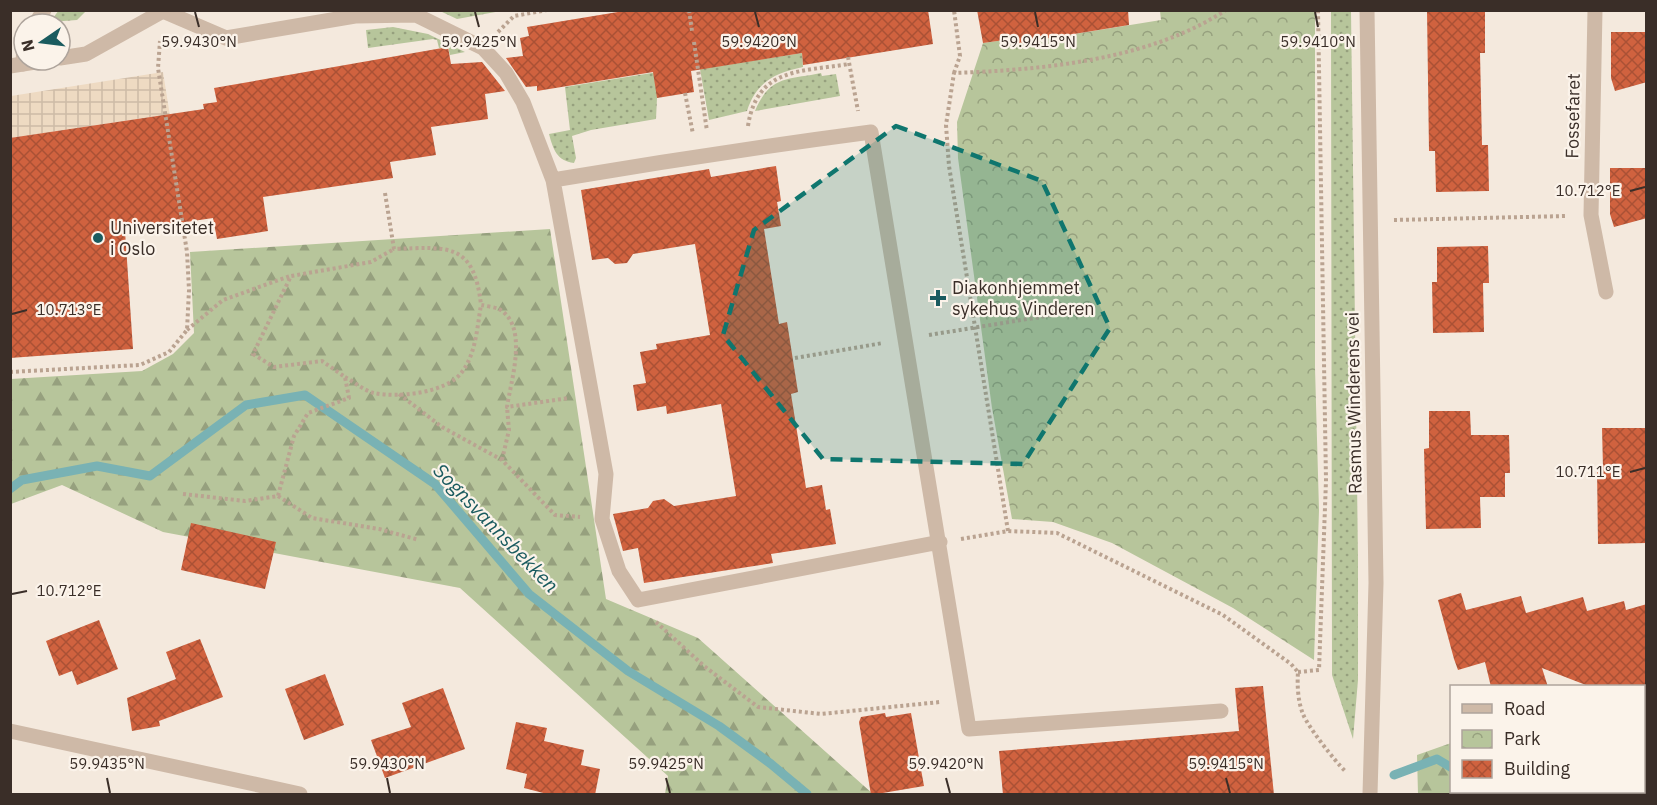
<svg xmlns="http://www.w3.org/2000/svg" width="1657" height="805" font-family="'IBM Plex Sans',sans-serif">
	<defs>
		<pattern id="grass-dots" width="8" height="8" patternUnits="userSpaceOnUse" patternTransform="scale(1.5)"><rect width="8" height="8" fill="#b7c59b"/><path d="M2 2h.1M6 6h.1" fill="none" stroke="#96a07e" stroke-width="1.8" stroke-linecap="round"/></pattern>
		<pattern id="forest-firs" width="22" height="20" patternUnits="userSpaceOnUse" patternTransform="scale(1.5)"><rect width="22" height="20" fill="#b7c59b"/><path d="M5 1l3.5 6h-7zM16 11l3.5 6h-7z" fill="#96a07e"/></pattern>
		<pattern id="park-crowns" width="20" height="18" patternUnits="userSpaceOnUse" patternTransform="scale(1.5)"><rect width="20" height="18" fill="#b7c59b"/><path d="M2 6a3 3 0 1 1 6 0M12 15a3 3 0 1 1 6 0" fill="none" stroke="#96a07e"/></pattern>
		<pattern id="plaza-grid" width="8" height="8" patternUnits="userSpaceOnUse" patternTransform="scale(1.5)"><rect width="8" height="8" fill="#eedac2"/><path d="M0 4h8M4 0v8" fill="none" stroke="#cdbba7"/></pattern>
		<pattern id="building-cross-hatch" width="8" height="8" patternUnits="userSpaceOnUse" patternTransform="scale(1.5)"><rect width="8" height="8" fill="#d0623f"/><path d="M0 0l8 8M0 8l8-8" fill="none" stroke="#aa5135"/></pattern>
	</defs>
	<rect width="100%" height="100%" fill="#f4e9dd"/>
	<!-- grass -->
	<path fill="url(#grass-dots)" d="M59,10h27v1l-9,9 -27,2z
		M440,11v-1l61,1 -44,8z
		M1331,11h20l7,548v121l-5,59 -21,-64z
		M393,27l35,7 37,18 -15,3 -2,-8 -9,1 -2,-8 -4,-1 -65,9 -2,-18z
		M802,53l1,14c-28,6 -47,15 -56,44l-38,9 -9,-51z
		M664,71l-7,27 -1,21 -65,11 -19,6 4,22 -2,5c-17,-2 -21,-14 -25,-29l21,-4 -5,-43z
		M821,73l1,3 14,-2 4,22 -85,15c15,-36 33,-31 66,-38z"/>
	<!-- forest -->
	<path fill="url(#forest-firs)" d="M550,229l56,370 92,39 175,156h-208l3,-18 -208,-188 -297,-56 -101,-47 -51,19v-125l131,-8 31,-17 21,-21 -4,-81z
		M1451,743l1,49h108l4,2h-146l-1,-39z
		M1646,766v28h-73l8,-2h63v-24z"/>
	<!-- park -->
	<path fill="url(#park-crowns)" d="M1160,11h155v357l4,142 -5,150 -81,-52 -121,-65 -59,-21 -41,-3 -20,-111 -34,-250 -1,-36 26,-79 29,-4 1,5 148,-24z"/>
	<!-- plaza -->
	<path fill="url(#plaza-grid)" d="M163,72l24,151 -15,2 -16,-109 -145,22v-42z"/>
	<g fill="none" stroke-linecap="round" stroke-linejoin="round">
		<!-- stream -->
		<path stroke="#79b2b4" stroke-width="9" d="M10,489l12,-9 75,-14 53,10 96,-71 59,-10 130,89 94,110 99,77 91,55 52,38 36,30
			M1644,756l2,-1
			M1394,775l43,-16 15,9
			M1490,792l5,2
			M1558,794l6,-2"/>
	</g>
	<!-- building -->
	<path fill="url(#building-cross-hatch)" d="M630,10h298l5,34 -130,21 -1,-12 -111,18 3,21 -37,6 -4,-26 -116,19v-5l-11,1 -20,-29 17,-2 -3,-18 9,-2 -2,-9z
		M977,10h151l1,15 -116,19 -1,-5 -29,4z
		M1427,10h58v43h-5l2,92h6l1,46 -53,1 -1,-41h-6z
		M1611,32h36v50l-32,9 -4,-13z
		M448,47l3,17 31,-2 23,29 -20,3 3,25 -57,8 5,28 -46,7 3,16 -130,19 5,34 -51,8 -4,-21 -88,13 8,118 -123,9v-220l194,-29 -1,-5 14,-2 -3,-14z
		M776,166l5,35 -4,1 4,24 -17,3 15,95 8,-2 11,70 -7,2 15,94 16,-3 4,25 4,-1 6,35 -65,10 2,9 -129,20 -6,-35 -15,3 -10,-37 35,-6 5,-7 11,-2 10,7 62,-10 -15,-92 -54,10 -1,-8 -29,5 -4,-26 13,-2 -6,-31 17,-3 -1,-5 54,-9 -15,-91 -62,10 -6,9 -12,1 -7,-6 -16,2 -11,-70 128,-21 2,8z
		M1610,168h37v50l-33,9 -4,-13z
		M1488,246l1,37h-6l1,49 -51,1 -1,-51h5v-35z
		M1429,411h41l1,24h38l1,38h-5v24h-25l1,31 -55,1 -2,-80 5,-1z
		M1602,428h45v115l-49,1 -1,-76h6z
		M191,523l85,19 -11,47 -84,-19z
		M1461,593l5,17 55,-14 5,17 57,-16 4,14 37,-10 2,9 21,-6v83h-56l-49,-19 6,19h-57l-6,-25 -27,8 -4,-11 -16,-59z
		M99,620l19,49 -41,16 -5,-14 -13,5 -13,-35z
		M200,639l23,58 -64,24 1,5 -28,5 -5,-33 49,-19 -10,-27z
		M325,674l19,51 -40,15 -19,-51z
		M1263,686l11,109h-271l-4,-44 240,-20 -4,-43z
		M443,688l22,61 -80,29 -14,-38 40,-13 -9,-24z
		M885,713l1,4 25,-4 13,73 -53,9 -12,-73 2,-5z
		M516,722l31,6 -3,13 40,9 -3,15 19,4 -5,26h-44l-27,-7 3,-14 -21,-5z"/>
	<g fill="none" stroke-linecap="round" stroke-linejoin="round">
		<!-- path -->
		<path stroke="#baa391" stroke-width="4" stroke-dasharray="3 3" stroke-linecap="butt" d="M689,10l3,21
			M498,32l16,-16 33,-6
			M694,42l13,89
			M848,57l10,54
			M954,73l6,-17 -6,-46
			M685,93l8,41
			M748,126c9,-59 53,-54 101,-62
			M385,193l9,56c54,-2 80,-7 87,56 5,1 13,2 18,4 30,17 12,71 8,98l62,-9
			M1394,220l173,-4
			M187,330l36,-30 67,-24
			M929,335l154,-25
			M795,358l88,-15
			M10,372l130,-7 29,-13 18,-22 2,-40 -2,-38 -29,-184 2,-27
			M345,377c9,5 20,14 29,16 24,5 73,0 88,-21 14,-19 15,-44 19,-67
			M399,394l43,33 60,33 53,55 25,2
			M502,460l7,-30 -2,-23
			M183,494l62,7 33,-5 16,-60 14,-23 41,-15 -4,-21 -23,-16 -48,6 -21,-13 38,-78 80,-14 23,-13
			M278,496l34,22 67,11 40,11
			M1008,531l-59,-365 -3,-41 8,-52c88,-3 196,-13 272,-63
			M961,539l47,-8 49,2 166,82 68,49 7,8c-1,13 0,30 5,42 5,13 32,47 42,57
			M656,622l48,44 54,41 63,7 119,-12
			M1298,672l21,-2 7,-190 -8,-470
			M1644,790l2,-4
			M1639,794l3,-2"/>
		<!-- service -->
		<path stroke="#ceb9a7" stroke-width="15" d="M1595,10l-4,205 15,77
			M163,11l63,27 129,-22 61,-1 67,33 23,25 17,29 30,78 53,294 -4,45 17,52 19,29 302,-58
			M35,24l9,-14
			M23,64l1,-21
			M553,180c106,-18 212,-34 318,-48l98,597 252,-18"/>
		<!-- minor -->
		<path stroke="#ceb9a7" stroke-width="15" d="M1367,10l9,573 -6,211
			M60,58l26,-4 77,-43
			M10,66l38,-6
			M10,731l290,63"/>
	</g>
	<!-- marked area -->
	<path fill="#0f766e" fill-opacity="0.2" stroke="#0f766e" stroke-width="4.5" stroke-dasharray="12 8" stroke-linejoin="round" d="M896,126l146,55 68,147 -87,136 -200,-5 -100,-124 31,-105z"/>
	<!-- ticks -->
	<path fill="none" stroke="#3a2e28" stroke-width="2" d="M195,12l4,15M475,12l4,15M755,12l4,15M1035,12l3,15M1315,12l3,15M1630,191l15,-4M12,314l15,-4M1630,472l15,-4M12,594l15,-3M107,778l3,15M387,778l3,15M666,778l4,15M946,778l4,15M1226,778l4,15"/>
	<!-- markers -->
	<g fill="#1a5b5f" stroke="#fbf3ea" stroke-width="2">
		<circle cx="98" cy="238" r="6"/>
		<path d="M935 289h6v6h6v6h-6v6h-6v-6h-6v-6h6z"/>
	</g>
	<g text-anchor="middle" stroke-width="4.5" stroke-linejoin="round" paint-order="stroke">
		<!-- street labels -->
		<g font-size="18" fill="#3a2e28" stroke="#fbf3ea">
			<text transform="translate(1573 116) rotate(-89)" y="6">Fossefaret</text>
			<text transform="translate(1354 403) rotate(-91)" y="6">Rasmus Winderens vei</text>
		</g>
		<!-- poi labels -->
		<g font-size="18" fill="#3a2e28" stroke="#fbf3ea" text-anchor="start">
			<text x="110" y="234">Universitetet<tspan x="110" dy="21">i Oslo</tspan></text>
			<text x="952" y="294">Diakonhjemmet<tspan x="952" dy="21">sykehus Vinderen</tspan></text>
		</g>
		<!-- water labels -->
		<g font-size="20" font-style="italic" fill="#1a5b5f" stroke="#fbf3ea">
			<text transform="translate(496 528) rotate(46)" y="7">Sognsvannsbekken</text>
		</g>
	</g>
	<g font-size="15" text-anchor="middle" fill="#3a2e28" stroke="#fbf3ea" stroke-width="4.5" stroke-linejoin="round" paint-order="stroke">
		<text x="199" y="47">59.9430°N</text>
		<text x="759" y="47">59.9420°N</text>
		<text x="479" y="47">59.9425°N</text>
		<text x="1038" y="47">59.9415°N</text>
		<text x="1318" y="47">59.9410°N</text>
		<text x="1588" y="196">10.712°E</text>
		<text x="69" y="315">10.713°E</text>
		<text x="1588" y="477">10.711°E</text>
		<text x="69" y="596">10.712°E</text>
		<text x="107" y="769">59.9435°N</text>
		<text x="387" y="769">59.9430°N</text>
		<text x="666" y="769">59.9425°N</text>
		<text x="946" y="769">59.9420°N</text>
		<text x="1226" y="769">59.9415°N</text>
	</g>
	<!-- border -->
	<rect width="1657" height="805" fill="none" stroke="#3a2e28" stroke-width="24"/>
	<!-- legend -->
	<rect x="1450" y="685" width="195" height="108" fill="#fbf3ea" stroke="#aea49c" stroke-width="1.5"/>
	<rect x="1462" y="704" width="30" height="9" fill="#ceb9a7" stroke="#aea49c" stroke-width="1.5"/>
	<text x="1504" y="715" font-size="18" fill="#3a2e28">Road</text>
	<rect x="1462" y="730" width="30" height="18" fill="url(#park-crowns)" stroke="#aea49c" stroke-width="1.5"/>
	<text x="1504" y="745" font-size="18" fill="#3a2e28">Park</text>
	<rect x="1462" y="760" width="30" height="18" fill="url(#building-cross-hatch)" stroke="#aea49c" stroke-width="1.5"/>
	<text x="1504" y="775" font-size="18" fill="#3a2e28">Building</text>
	<!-- north arrow -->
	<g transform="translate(42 42) rotate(256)"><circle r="28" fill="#fbf3ea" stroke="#aea49c" stroke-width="1.5"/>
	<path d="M0-4.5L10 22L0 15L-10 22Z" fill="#1a5b5f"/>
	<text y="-9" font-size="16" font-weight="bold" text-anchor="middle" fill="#3a2e28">N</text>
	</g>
</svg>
